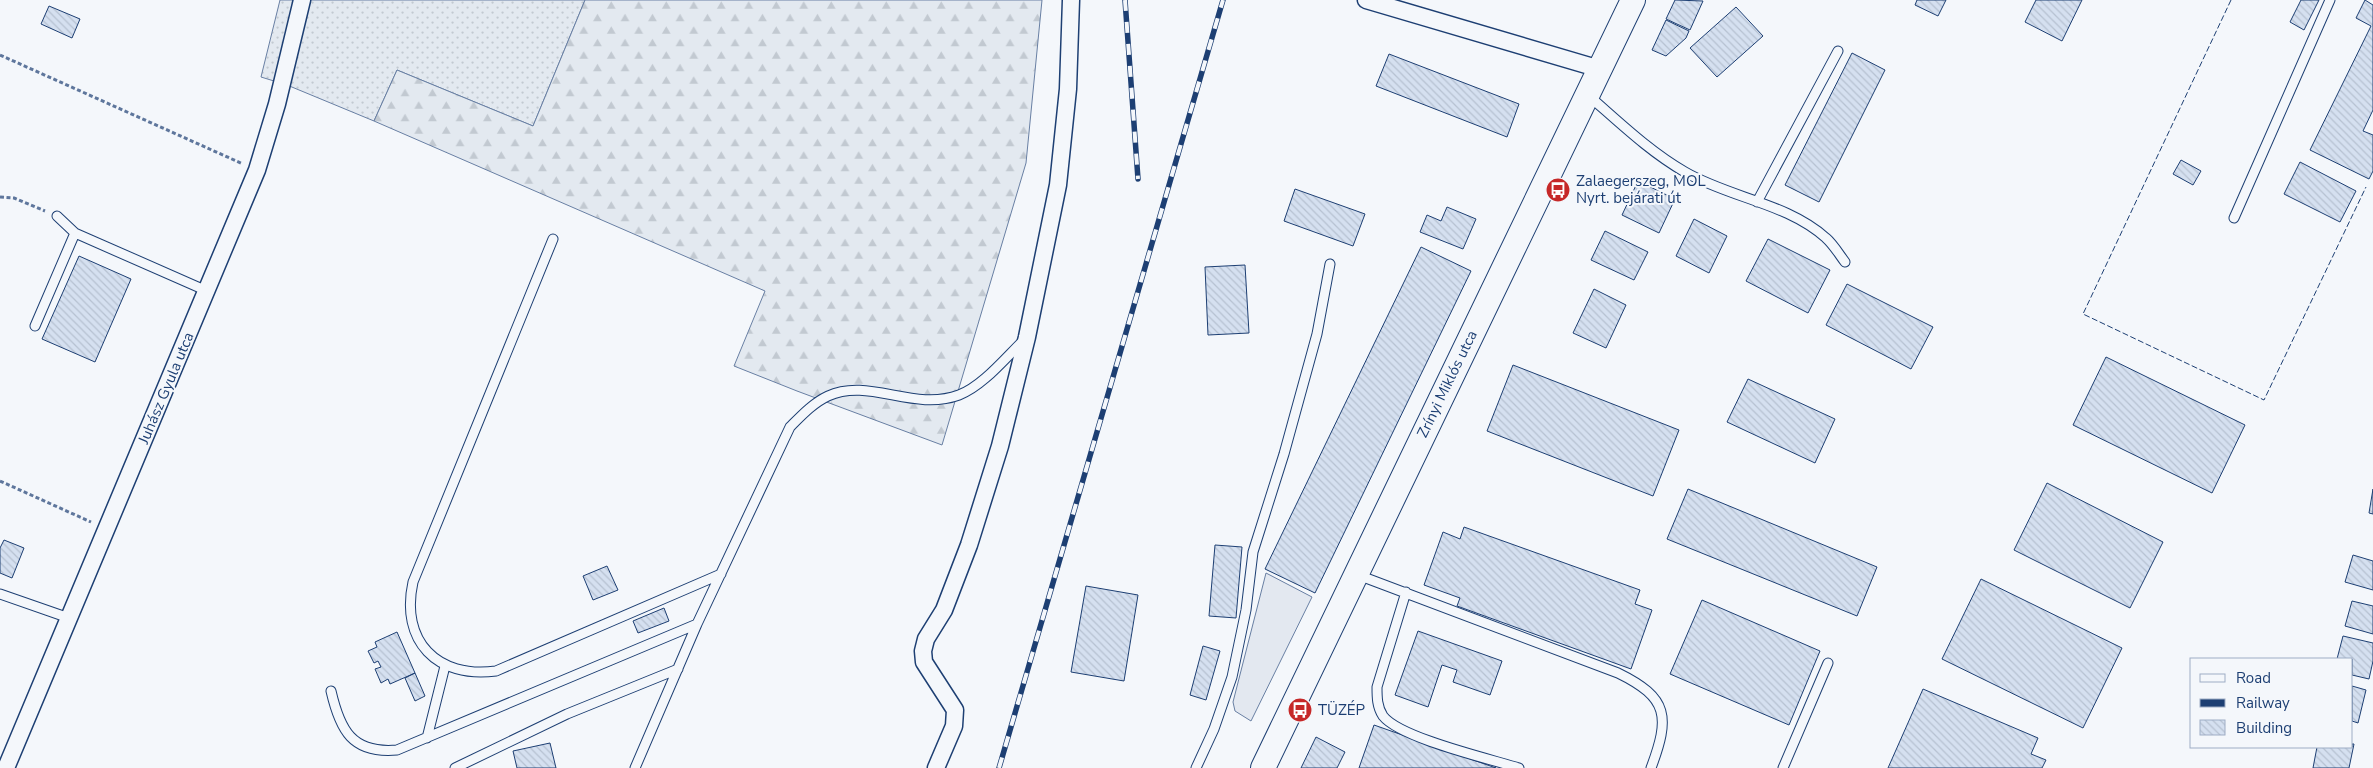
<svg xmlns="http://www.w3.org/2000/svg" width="2373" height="768" font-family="'Nunito Sans',sans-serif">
	<defs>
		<pattern id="grass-dots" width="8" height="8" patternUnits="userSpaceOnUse" patternTransform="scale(1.25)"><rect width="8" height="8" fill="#e3e9f0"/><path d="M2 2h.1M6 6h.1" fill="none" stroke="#c2c9d1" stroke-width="1.8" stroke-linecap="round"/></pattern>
		<pattern id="forest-firs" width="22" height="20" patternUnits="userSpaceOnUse" patternTransform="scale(1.25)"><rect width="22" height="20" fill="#e3e9f0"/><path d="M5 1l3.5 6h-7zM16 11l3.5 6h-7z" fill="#c2c9d1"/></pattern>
		<pattern id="building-back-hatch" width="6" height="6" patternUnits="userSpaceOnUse" patternTransform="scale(1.25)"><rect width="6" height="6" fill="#d5e0f0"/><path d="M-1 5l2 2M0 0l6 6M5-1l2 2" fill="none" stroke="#b6c1d1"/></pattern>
	</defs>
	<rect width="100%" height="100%" fill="#f4f7fb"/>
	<!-- grass -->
	<path fill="url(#grass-dots)" stroke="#687fa3" d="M280,0h305l-52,126 -136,-56 -23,51 -87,-36 -26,-8z"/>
	<!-- forest -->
	<path fill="url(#forest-firs)" stroke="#687fa3" d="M585,0h457l-16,163 -84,282 -145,-54 -63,-25 31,-75 -391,-170 23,-51 136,56z"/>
	<!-- parking -->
	<path fill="#e3e8f0" stroke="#687fa3" d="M1266,573l46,24 -61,124 -16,-10 -2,-9z"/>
	<!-- building -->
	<path fill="url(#building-back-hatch)" stroke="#1d3f73" d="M1675,0l28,1 -13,29 -24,-11z
		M1917,0h29l-8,16 -23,-11z
		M2036,0h46l-20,41 -37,-19z
		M2301,0h18l-15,30 -14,-8z
		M2365,0l8,5v105l-10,21 10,4v36l-4,8 -59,-29 61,-124 -15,-8z
		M49,6l31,13 -8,19 -31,-14z
		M1736,7l27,29 -46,41 -27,-29z
		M1666,20l23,11 -3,7 -20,18 -14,-6z
		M1852,53l33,17 -66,132 -34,-17z
		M1389,54l130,50 -12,33 -131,-51z
		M2181,160l20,11 -8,14 -20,-11z
		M2300,162l56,29 -16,31 -56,-28z
		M1638,181l37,18 -16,34 -37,-18z
		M1295,189l70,25 -12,32 -69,-25z
		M1447,207l29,12 -13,30 -43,-17 7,-17 14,6z
		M1694,219l33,17 -18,37 -33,-17z
		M1605,231l43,21 -14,28 -43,-20z
		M1768,239l62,31 -22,43 -62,-32z
		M1421,247l50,24 -156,322 -50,-24z
		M79,256l52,23 -36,83 -53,-23z
		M1245,265l4,68 -41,2 -3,-68z
		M1847,284l86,43 -22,42 -85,-44z
		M1594,289l32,16 -20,43 -33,-15z
		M2106,357l139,68 -33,68 -139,-68z
		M1513,365l166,65 -26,66 -166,-65z
		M1748,379l87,40 -20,44 -88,-41z
		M2047,483l116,59 -33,66 -116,-58z
		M1688,489l189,78 -20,49 -190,-77z
		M2373,489v25l-4,-1z
		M1464,527l176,63 -5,14 17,6 -21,59 -174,-63 3,-8 -36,-13 19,-53 17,7z
		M4,540l20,8 -12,30 -12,-5v-25z
		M1215,545l27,2 -6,71 -27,-2z
		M2353,555l20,6v29l-28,-8z
		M607,566l11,24 -25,10 -10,-24z
		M1981,579l141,69 -39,80 -141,-69z
		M1086,586l52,9 -14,86 -53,-9z
		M1702,600l118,51 -31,74 -119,-51z
		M2352,601l21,5v28l-28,-8z
		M664,608l5,13 -31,12 -5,-12z
		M1418,631l84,30 -12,34 -37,-13 4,-12 -15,-5 -14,42 -33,-12z
		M397,632l18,41 -25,11 -2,-5 -7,4 -6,-14 6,-2 -3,-6 -4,2 -6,-12 9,-4 -2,-5z
		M2343,636l30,7v18l-4,18 -17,-4v-16h-15z
		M1203,646l17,5 -14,49 -16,-5z
		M415,673l10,23 -10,5 -10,-23z
		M2352,686l14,4 -8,33 -6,-2z
		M1923,689l115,49 -7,16 15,6 -4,8h-154z
		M1374,725l122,43h-137z
		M1316,737l29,15 -8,16h-36z
		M550,743l6,25h-39l-4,-17z
		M2352,744h2l-5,24h-36l4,-21h35z"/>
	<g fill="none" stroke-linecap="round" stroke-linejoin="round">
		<defs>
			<path id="service" d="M1589,96c30,26 61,56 96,76 45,26 102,31 141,66 7,6 13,16 19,24
				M1757,202l81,-151
				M57,216l18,17 132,58
				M2234,218l96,-218
				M553,239l-140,343c-13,59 24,97 83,89l225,-97
				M35,326l40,-93
				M1358,575l260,98c51,25 52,44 33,95
				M1406,592l-29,95c0,10 0,20 6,29 17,22 107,43 136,52
				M0,594l69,24
				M331,691c9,39 21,63 66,59l300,-126
				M427,738l18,-72
				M455,768l112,-54 111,-45
				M635,768l62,-144 93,-197c11,-11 23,-24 38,-31 41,-19 85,16 131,-1 24,-9 47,-38 66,-56
				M1196,768l18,-39 18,-52 14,-67 7,-58 31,-98 33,-120 13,-70
				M1783,768l45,-105"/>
			<path id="minor" d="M1366,0l234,69
				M6,768l251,-598 20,-66 25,-104
				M936,768l18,-42 1,-16 -31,-48 -1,-11 3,-12 18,-29 25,-65 31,-99 27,-109 31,-152 10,-96 3,-89"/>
			<path id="secondary" d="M1263,768l370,-768"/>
		</defs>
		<!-- service casing -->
		<use href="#service" stroke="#1d3f73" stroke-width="11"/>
		<!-- minor casing -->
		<use href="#minor" stroke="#1d3f73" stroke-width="19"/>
		<!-- secondary casing -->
		<use href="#secondary" stroke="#1d3f73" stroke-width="26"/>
		<!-- path -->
		<path stroke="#5e769c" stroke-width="3" stroke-dasharray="4 2.5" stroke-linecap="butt" d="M0,55l243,109
			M0,197l14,1 31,13
			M0,481l91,41"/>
		<!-- service -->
		<use href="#service" stroke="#f4f7fb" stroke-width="9"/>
		<!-- minor -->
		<use href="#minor" stroke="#f4f7fb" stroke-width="16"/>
		<!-- secondary -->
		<use href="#secondary" stroke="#f4f7fb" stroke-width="24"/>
		<defs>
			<path id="rail" d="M1125,0l13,179
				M999,768l224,-768"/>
		</defs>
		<!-- rail casing -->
		<use href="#rail" stroke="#1d3f73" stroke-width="5.5"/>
		<!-- rail -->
		<use href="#rail" stroke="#f4f7fb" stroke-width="4" stroke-dasharray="11" stroke-linecap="butt"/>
		<!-- fence -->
		<path stroke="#1d3f73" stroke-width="1" stroke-dasharray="6 2.5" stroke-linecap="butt" d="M2231,0l-148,314 181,86 102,-213"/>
	</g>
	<!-- icons -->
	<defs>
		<symbol id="bus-disc" viewBox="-11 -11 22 22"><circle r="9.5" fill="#c62828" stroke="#f4f7fb"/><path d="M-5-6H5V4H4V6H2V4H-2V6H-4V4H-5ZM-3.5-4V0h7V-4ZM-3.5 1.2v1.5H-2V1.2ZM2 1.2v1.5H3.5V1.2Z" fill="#fff"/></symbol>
	</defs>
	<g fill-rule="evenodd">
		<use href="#bus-disc" x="1544" y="176" width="28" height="28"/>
		<use href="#bus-disc" x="1286" y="696" width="28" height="28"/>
	</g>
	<g text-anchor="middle" stroke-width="4" stroke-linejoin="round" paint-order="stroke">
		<!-- poi labels -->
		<g font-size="15" fill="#1d3f73" stroke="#f4f7fb" text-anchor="start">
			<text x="1576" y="186">Zalaegerszeg, MOL<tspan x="1576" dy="17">Nyrt. bejárati út</tspan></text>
			<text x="1318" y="715">TÜZÉP</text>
		</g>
		<!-- street labels -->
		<g font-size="15" fill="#1d3f73" stroke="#f4f7fb">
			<text transform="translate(1447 384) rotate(-64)" y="5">Zrínyi Miklós utca</text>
			<text transform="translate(166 388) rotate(-67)" y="5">Juhász Gyula utca</text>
		</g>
	</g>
	<!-- legend -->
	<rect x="2190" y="658" width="162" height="90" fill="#f4f7fb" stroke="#9eadc5"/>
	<rect x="2200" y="674" width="25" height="8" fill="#f4f7fb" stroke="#9eadc5"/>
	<text x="2236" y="683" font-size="15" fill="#1d3f73">Road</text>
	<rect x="2200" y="699" width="25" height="8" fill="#1d3f73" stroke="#9eadc5"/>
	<text x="2236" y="708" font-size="15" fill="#1d3f73">Railway</text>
	<rect x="2200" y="720" width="25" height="15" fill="url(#building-back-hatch)" stroke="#9eadc5"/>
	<text x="2236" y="733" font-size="15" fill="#1d3f73">Building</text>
</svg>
